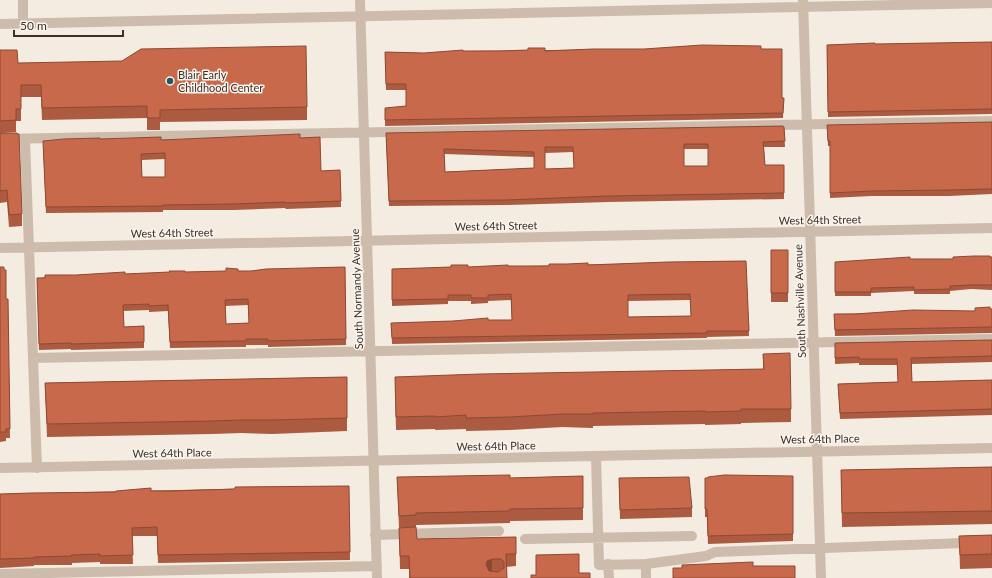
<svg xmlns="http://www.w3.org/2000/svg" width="992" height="578" font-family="Lato,sans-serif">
	<rect width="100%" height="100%" fill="#f4ebe1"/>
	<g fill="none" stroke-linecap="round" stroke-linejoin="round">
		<!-- minor -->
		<path stroke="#cdbbac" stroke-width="10" d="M23,0v23
			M360,0l17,578
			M803,0l18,578
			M0,24l992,-21
			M0,139l992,-18
			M25,139l12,329
			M0,248l992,-20
			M33,358l959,-19
			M596,456l3,109 47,-1 60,-8 9,-4 277,-10
			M0,468l992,-20
			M375,535l124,-4
			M525,539l167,-3
			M608,564l1,14
			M646,564v14
			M0,574l377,-8"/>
	</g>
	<!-- wall -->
	<path fill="#ac5a40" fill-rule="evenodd" d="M992,42v72l-164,3 -1,-72z
		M644,49h117l21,49h2l-1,20 -398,8v-18l21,-2v-16h-20l-1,-38 39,1 39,-2z
		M0,50l18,13 289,44v13l-147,2v8h-13v-12l-105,2 -1,-23h-20v24h-5v11l-16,1z
		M992,122v72l-43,2h-77l-42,2v-52h-2l-1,-21z
		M784,127l1,20h-21l1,18h19v34l-176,3 -102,3 -117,1 -3,-68zM684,149h24v17h-24zM573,152l1,16 -29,1v-16zM444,154l90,3v11l-89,4z
		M0,133l22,81v12l-13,1 -2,-25 -7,1z
		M300,138l21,33 19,-1 1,37 -55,2 -1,-1 -51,2h-71v2l-117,1 -3,-66 57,-8 61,1zM165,159v18h-23v-17z
		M771,250h17v52h-17z
		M992,257v33l-21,-1 -21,2v3h-36v-3l-43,2v3h-36v-34l75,-3h43z
		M746,261l3,75 -42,1v1l-315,6 -1,-21 121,-3 -1,-20 -23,1v2l-17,1v-3h-23v3l-56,2v-37zM690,300l1,16 -63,1v-16z
		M0,267l6,32h2l2,139h-4v3l-6,1z
		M345,267l1,78 -78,2v-2h-22v2h-6l-70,1 -2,-37 -19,1v-2l-26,1 1,16 20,-1v22l-73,2v-1l-32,1 -2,-72 39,-3 175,-4zM248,305l1,18 -23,1 -1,-18z
		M990,309h2v24l-157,3 -1,-22 141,-3z
		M992,340v22l-80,2v18l80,-2v35l-152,4 -2,-35 60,-2 -1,-17h-38v-2l-24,1v-21z
		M763,354l28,55v13l-50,1v1l-36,1v-1l-112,2v2l-31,-1 -52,3 -44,1v-2l-31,1v-1l-39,1 -1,-53 368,-8z
		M347,377v54l-75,3 -31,-1 -29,1 -165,3 -2,-54z
		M992,467v57l-150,3 -1,-57z
		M583,476v44l-73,1v2l-94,2v2l-17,1 -2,-51 113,1z
		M793,476v65l-85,3 -1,-27h-2v-39z
		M619,478l73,30v9l-72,2z
		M349,486l1,74 -192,3 -1,-27h-25l1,28h-33v-2l-28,1v2h-38v1l-34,2v-74z
		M399,528l18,11 99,-2v29l-10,1 1,11h-98v-9h-9z
		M992,535v33l-32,1 -1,-33z"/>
	<!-- shaded-wall -->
	<path fill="#8c4a34" d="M492,559v13l-6,6v-13l1,-4z"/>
	<!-- building -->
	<path fill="#c8694b" stroke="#8c4a34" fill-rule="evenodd" d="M992,42v67l-164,3 -1,-67 48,-2v1z
		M702,45l59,1v3h21v49h2l-1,15 -398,7v-12l21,-2v-22h-20l-1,-32 39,1 39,-3v1h37l28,-1v-2h17v3l48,-2h51z
		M306,46l1,61 -147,3v8h-13v-12l-105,2 -1,-23h-20v24h-5v11l-16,1v-71h17l1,13 104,-2 19,-12z
		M992,122v67l-43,1 -77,1 -42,2v-52h-2l-1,-16z
		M783,126v1h1l1,14 -22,1 2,23h19v28l-176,3 -102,4 -117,1 -3,-68zM684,144h24v22h-24zM545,147h28l1,21 -29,1zM444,149l90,3v16l-89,4z
		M0,133h17v1h2l3,80 -13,1 -2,-25 -7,1z
		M300,134v4l20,-1 1,34 19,-1 1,31 -55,2 -1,-1 -51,2 -71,1v1l-117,1 -3,-66 21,-2 36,-1v1l61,-2v3zM165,153v24h-23l-1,-23z
		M771,250h17v43h-17z
		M974,256h16v1h2v28h-21l-21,1v3l-36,1v-3l-43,1v4h-36v-30l75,-5v2h43v-2z
		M746,261l3,70h-42v2l-315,5 -1,-15 62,-2 35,-3v2h24l-1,-26 -23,1v3h-17v-3h-23v4l-56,1v-31l59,-2v-2h17v2l40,-2v1h41v-2h18l21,-1v2l80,-3zM690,294l1,22 -63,1v-22z
		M0,267h4v3h2v29h2l2,130h-4v3h-6z
		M345,267l1,72 -78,2v-2h-22v2h-6l-70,1 -2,-37 -19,1v-2l-26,1 1,22 20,-1v16l-73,2v-1l-32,1 -2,-66h8v-3h31l49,-3v2l45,-2 -1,-1h16v1l41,-1v-3l12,1v2h13l15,-2zM248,299l1,24 -23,1 -1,-24z
		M990,307v2h2v18l-157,3 -1,-16h21l58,-4 62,1v-3z
		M992,340v16l-81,2 1,24 80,-2v29l-152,4 -2,-29 60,-2 -1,-23h-38v-2l-24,1v-15z
		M790,353l1,56h-50v2l-36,1v-1l-112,2v1h-31l-52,3 -44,1v-3l-31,2 1,-1 -40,1 -1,-40 85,-3 284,-5 -1,-15z
		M347,377v41l-75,2h-31l-29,1 -165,3 -2,-41z
		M992,467v44l-150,2 -1,-43z
		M510,475v3l73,-2v32l-73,1v2l-94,2v2l-17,1 -2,-39z
		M724,475l69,1v58l-85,2 -1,-27h-2v-31h3v-1z
		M689,477l3,31 -72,2 -1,-32z
		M349,486l1,66 -192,3 -1,-28 -25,1 1,27 -33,1v-2l-29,1 1,1 -38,1v1l-34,1v-65l31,-1 85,-1v-1l35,-3v3h20l64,-2v-2z
		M416,527l1,12 99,-2v17h-10l1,24h-97l-1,-22h-9l-1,-28zM492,559h9l3,3v6l-6,4 -9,-1 -3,-6 1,-4z
		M992,535v19l-32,1 -1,-19z
		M579,554v19h11v5h-59v-3h5v-20z
		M753,562v4h42v12h-122v-10h9v-3z"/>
	<!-- markers -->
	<circle fill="#1f5a5e" stroke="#fbf5ee" stroke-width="1.5" cx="170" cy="81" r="4"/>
	<g text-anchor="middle" stroke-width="3" stroke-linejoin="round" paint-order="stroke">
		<!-- poi labels -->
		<g font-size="11" fill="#3b302b" stroke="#fbf5ee" text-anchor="start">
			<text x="178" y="79">Blair Early<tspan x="178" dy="13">Childhood Center</tspan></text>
		</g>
		<!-- street labels -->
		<g font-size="11" fill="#3b302b" stroke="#fbf5ee">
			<text transform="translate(820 220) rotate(-1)" y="4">West 64th Street</text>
			<text transform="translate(496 226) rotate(-1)" y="4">West 64th Street</text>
			<text transform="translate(172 233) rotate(-1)" y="4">West 64th Street</text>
			<text transform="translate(357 289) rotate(-92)" y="4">South Normandy Avenue</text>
			<text transform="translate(800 301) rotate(-92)" y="4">South Nashville Avenue</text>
			<text transform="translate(820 439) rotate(-1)" y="4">West 64th Place</text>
			<text transform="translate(496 446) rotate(-1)" y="4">West 64th Place</text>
			<text transform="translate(172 453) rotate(-1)" y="4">West 64th Place</text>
		</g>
	</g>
	<!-- scale -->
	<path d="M14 30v6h109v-6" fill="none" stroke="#3b302b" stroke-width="2"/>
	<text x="20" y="30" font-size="12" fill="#3b302b" stroke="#fbf5ee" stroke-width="3" paint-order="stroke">50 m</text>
</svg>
